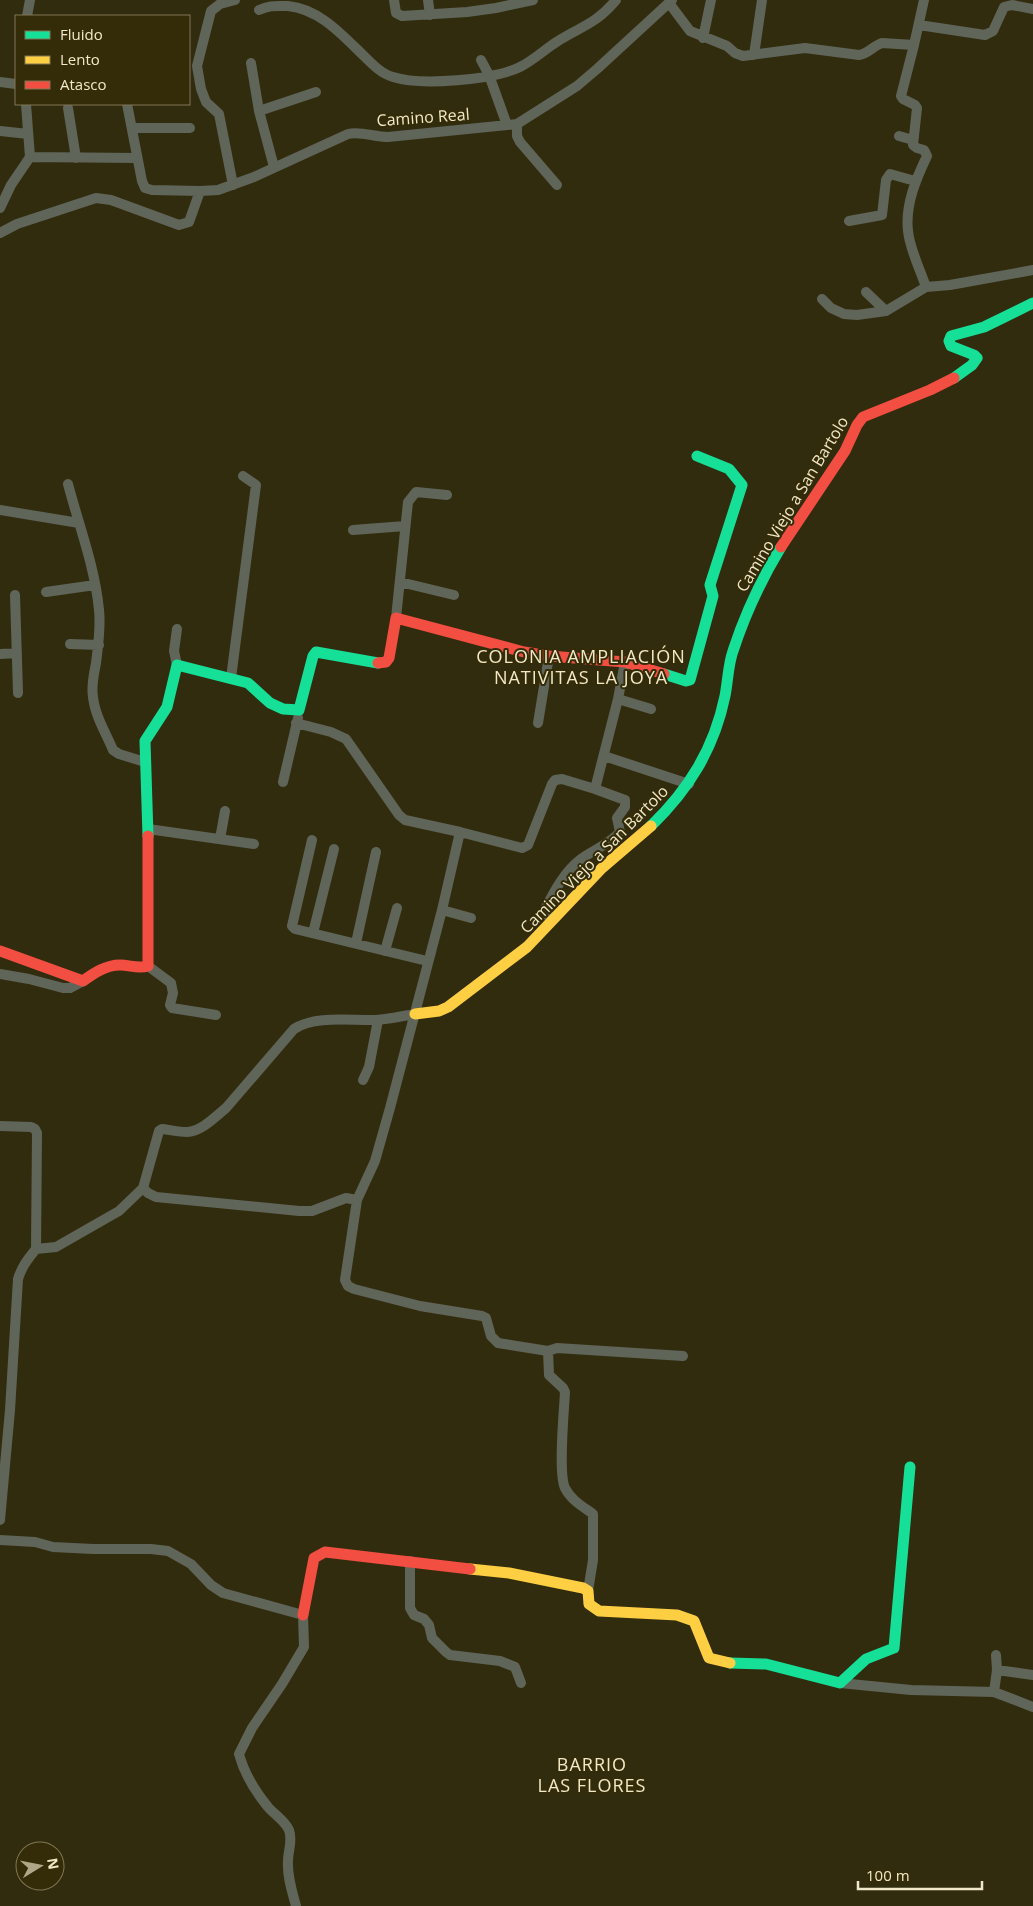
<svg xmlns="http://www.w3.org/2000/svg" width="1033" height="1906" font-family="'Open Sans',sans-serif">
	<rect width="100%" height="100%" fill="#322c0f"/>
	<g fill="none" stroke-linecap="round" stroke-linejoin="round">
		<!-- street -->
		<path stroke="#606559" stroke-width="10" d="M394,0l2,13 6,3 65,-4 29,-4 37,-8
			M428,0l2,15
			M669,3l21,28 37,15 8,7 8,3 62,-8 54,7c9,-1 14,-9 23,-12l32,2 10,-45
			M259,10c11,-5 16,-4 29,-4 32,3 55,30 77,51 8,8 17,17 28,20 28,9 100,3 127,-10 14,-7 25,-18 38,-26 24,-15 38,-17 58,-41
			M27,16l3,-16
			M919,25l66,10 8,-4 11,-24 8,-2 21,4
			M703,38l8,-38
			M914,45l-13,51 2,3 12,6 2,3 -4,37 4,3 7,2 3,6c-11,23 -22,49 -19,75 2,19 12,38 18,56
			M754,55l8,-55
			M481,60l8,15 18,50
			M251,63l8,48 15,56
			M0,82l16,2
			M26,104l4,53
			M127,104l15,77 3,7 7,2 48,1 18,-1 36,-13 94,-43c13,-3 26,3 40,3l129,-13 60,-38 20,-17 75,-69
			M68,108l8,50
			M259,111l57,-19
			M517,124v12l3,6 37,43
			M132,128h58
			M0,131l28,3
			M899,136l14,4
			M30,157l107,1
			M233,185l-14,-71 -13,-12 -5,-13 -4,-23 14,-55 9,-7 15,-4
			M0,208l11,-23 19,-28
			M849,221l33,-6 4,-35 4,-6 25,7
			M0,233l17,-9 79,-26 15,2 68,25 10,-3 11,-31
			M866,292l20,19
			M822,299l9,9 13,6 13,1 29,-4 40,-24 24,-2 83,-15
			M68,484c11,42 27,83 31,126 2,18 -1,36 -3,53 -2,11 -5,23 -3,34 2,19 13,36 20,53l6,4 26,8
			M0,510l79,13
			M353,530l52,-4
			M400,582l54,13
			M46,592l49,-7
			M15,595l3,98
			M396,618l12,-116 8,-10 31,3
			M70,644l29,1
			M0,654l17,-1
			M177,665l-3,-14 3,-22
			M231,678l25,-193 -13,-9
			M618,699l33,10
			M296,723l35,9 15,7 53,76 6,5 55,12
			M538,723l11,-67
			M604,756l85,28
			M283,782l15,-64
			M148,829l106,15
			M220,839l5,-28
			M312,840l-20,86 3,3 132,32
			M442,910l29,8
			M551,921l-6,-11 1,-3c9,-17 19,-36 35,-48 12,-9 29,-15 39,-27l-3,-14 8,-11v-7l-30,-11
			M313,933l21,-84
			M356,943l20,-91
			M385,951l12,-43
			M148,966l23,17 2,10 -3,12 2,3 44,7
			M0,974l29,5 34,9h7l13,-7
			M363,1080l6,-13 9,-47
			M0,1126l31,1 4,2 2,4 -1,116
			M143,1188l5,5 8,4 143,14h13l34,-13 11,2 -12,80 3,6 6,3 66,17 62,10 4,2 5,18 7,7 50,8 1,24 14,13 2,4c-1,19 -7,82 0,96 6,12 17,18 28,26v46l-5,31
			M357,1200l18,-39 15,-53 52,-198 18,-78 62,16 6,-3 24,-61 3,-4 7,-1 33,10 23,-90 7,-37
			M548,1351l9,-3 126,8
			M0,1520l10,-110 8,-131c4,-13 10,-20 18,-30l20,-2 63,-36 24,-23 16,-57 3,-2c9,1 17,3 25,3 14,0 29,-16 39,-24l68,-79c21,-14 58,-8 82,-9 13,-1 26,-4 39,-6
			M0,1540l35,2 18,5 40,2h58l17,2 23,13 20,21 12,8 80,22 1,32 -22,37 -30,44 -13,26c5,19 16,37 29,53 7,8 17,14 21,23 4,11 -1,20 -1,31 -1,15 4,30 8,45
			M410,1561v47l4,7 10,4 5,6 3,13 14,14 4,3 50,6 15,6 6,16
			M996,1655l1,15
			M840,1683l71,7 83,2 39,15
			M994,1692l3,-22 36,5"/>
		<!-- fast -->
		<path stroke="#16e098" stroke-width="11" d="M954,378l18,-13 5,-7 -3,-3 -23,-9 -2,-5 2,-5 33,-9 49,-24
			M664,674l22,7 4,-1 23,-84 -3,-11 32,-100 -13,-16 -32,-13
			M651,826c38,-37 63,-77 74,-130 3,-15 3,-31 8,-45 12,-37 28,-71 48,-104
			M148,836l-3,-95 22,-34 10,-42 71,18 22,20 13,6 16,1 14,-54 3,-4 62,11
			M730,1663l36,1 74,19 26,-24 28,-11 16,-181"/>
		<!-- slow -->
		<path stroke="#ffcf43" stroke-width="11" d="M415,1014l24,-3 9,-4 79,-60 75,-79 49,-42
			M470,1569l39,4 74,15 5,3 1,13 10,7 78,4 17,6 15,37 21,5"/>
		<!-- jam -->
		<path stroke="#f24e42" stroke-width="11" d="M781,547l64,-96 12,-26 6,-8 67,-27 24,-12
			M378,663l8,-1 3,-4 7,-40 128,34 25,4 76,6 39,12
			M0,951l83,30c11,-8 23,-16 37,-16 10,0 18,4 28,1v-130
			M303,1615l11,-57 11,-6 145,17"/>
	</g>
	<g text-anchor="middle" stroke-width="4" stroke-linejoin="round" paint-order="stroke">
		<!-- street labels -->
		<g font-size="16" fill="#f1e8c8" stroke="#342b08">
			<text transform="translate(423 117) rotate(-4)" y="6">Camino Real</text>
			<text transform="translate(792 504) rotate(-59)" y="6">Camino Viejo a San Bartolo</text>
			<text transform="translate(594 859) rotate(-45)" y="6">Camino Viejo a San Bartolo</text>
		</g>
		<!-- neighbourhood labels -->
		<g font-size="18" letter-spacing="1" fill="#f1e8c8" stroke="#342b08">
			<text x="581" y="663">COLONIA AMPLIACIÓN<tspan x="581" dy="21">NATIVITAS LA JOYA</tspan></text>
			<text x="592" y="1771">BARRIO<tspan x="592" dy="21">LAS FLORES</tspan></text>
		</g>
	</g>
	<!-- legend -->
	<rect x="15" y="15" width="175" height="90" fill="#342b08" stroke="#807755"/>
	<rect x="25" y="31" width="25" height="8" fill="#16e098" stroke="#807755"/>
	<text x="60" y="40" font-size="15" fill="#f1e8c8">Fluido</text>
	<rect x="25" y="56" width="25" height="8" fill="#ffcf43" stroke="#807755"/>
	<text x="60" y="65" font-size="15" fill="#f1e8c8">Lento</text>
	<rect x="25" y="81" width="25" height="8" fill="#f24e42" stroke="#807755"/>
	<text x="60" y="90" font-size="15" fill="#f1e8c8">Atasco</text>
	<!-- north arrow -->
	<g transform="translate(40 1866) rotate(80)"><circle r="24" fill="#342b08" stroke="#807755"/>
	<path d="M0-4L9 19L0 12L-9 19Z" fill="#aea687"/>
	<text y="-8" font-size="14" font-weight="bold" text-anchor="middle" fill="#f1e8c8">N</text>
	</g>
	<!-- scale -->
	<path d="M858 1881v8h124v-8" fill="none" stroke="#f1e8c8" stroke-width="2.5"/>
	<text x="866" y="1881" font-size="15" fill="#f1e8c8" stroke="#342b08" stroke-width="4" paint-order="stroke">100 m</text>
</svg>
